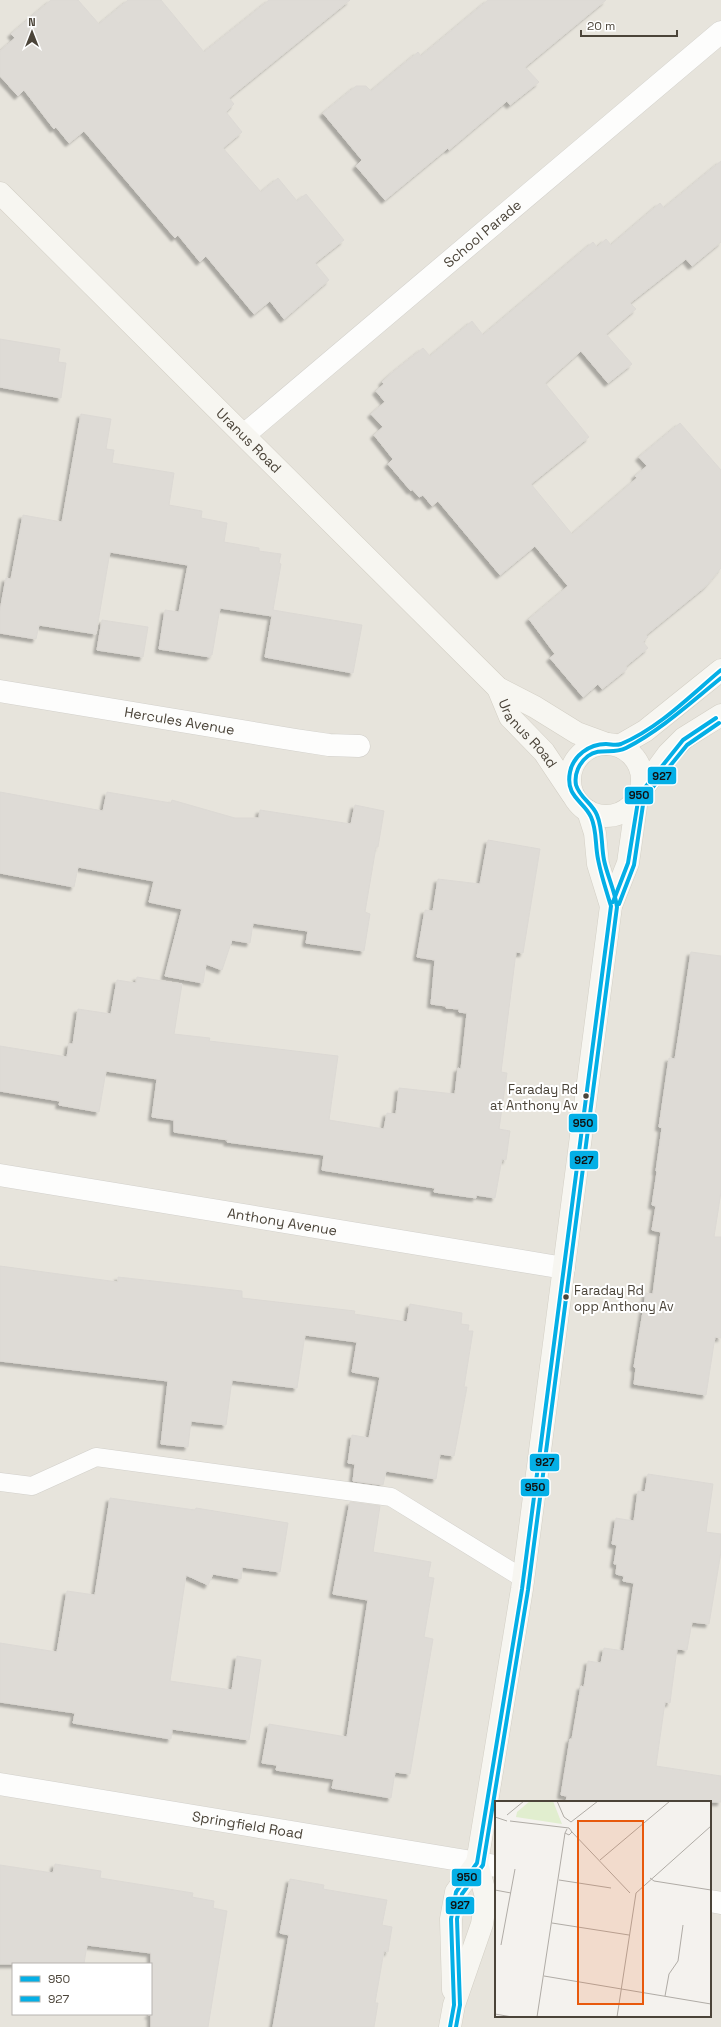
<svg xmlns="http://www.w3.org/2000/svg" width="721" height="2027" font-family="'Space Grotesk',sans-serif">
	<defs>
		<filter id="shadow"><feDropShadow dx="-3.5" dy="3.5" stdDeviation="1" flood-color="#0004"/></filter>
	</defs>
	<rect width="100%" height="100%" fill="#f4f2ee"/>
	<!-- residential -->
	<path fill="#e7e4dc" fill-rule="evenodd" d="M0,0h721v2027h-721zM496,1802h214v214h-214zM13,1964h138v50h-138z"/>
	<!-- building -->
	<path fill="#dedbd6" stroke="#dcd9d4" filter="url(#shadow)" d="M51,0h27l21,24 29,-24h33l43,52 65,-52h81l-121,98 5,6 -8,8 16,20 -19,16 38,44 17,-14 19,23 9,-7 38,46 -29,23 14,17 -45,39 -14,-18 -16,13 -48,-58 -6,6 -22,-27 -3,3 -91,-107 -15,12 -13,-16 -2,2 -30,-39 -6,6 -18,-20v-25l15,-13 -4,-4z
		M488,0h118l-81,67 14,15 -29,23 -3,-4 -58,49 -1,-2 -63,52 -29,-34 6,-6 -39,-47 33,-27h10l5,5 47,-39 3,4z
		M721,161v81l-29,24 -6,-7 -56,44 6,6 -30,25 26,30 -24,19 -27,-32 -36,32 44,54 -58,47 41,50 65,-56 -2,-2 12,-10 -8,-9 41,-34 41,47v98l-15,18 -60,49 2,2 -5,5 5,6 -22,18 1,3 -25,20 -4,-5 -15,13 -33,-39 5,-4 -26,-35 39,-33 -33,-40 -35,29 -62,-74 -6,5 -9,-11 -4,2 -7,-8 -1,2 -23,-27 5,-5 -19,-24 9,-8 -12,-13 14,-12 -9,-11 8,-7 -2,-2 11,-10 30,-24 7,8 42,-35 11,14 110,-93 4,5 9,-8 5,6 49,-42 4,5z
		M0,339l60,10 -2,13 8,1 -5,35 -61,-11z
		M81,414l30,5 -5,30 8,1 -2,13 62,10 -5,32 33,6 -1,7 26,5 -3,19 35,6v3l22,3 -2,9 2,1 -8,46 89,15 -9,48 -88,-16 7,-41 -52,-8 -8,47h-2v2l-51,-8 6,-39 14,2 9,-47 -78,-13 -14,82 -57,-9 -3,14 -36,-6v-22l6,-33 5,1 12,-64 39,7z
		M102,620l46,7 -5,30 -46,-7z
		M0,792l103,19 4,-19 64,11 1,-3 63,18h24l1,-8 91,14 4,-19 29,6 -6,36h-2l-11,65 5,2 -6,37 -58,-8 2,-12 -55,-8 -3,20 -18,-3 -10,30 -16,-6 -3,19 -38,-7 17,-67 -33,-7 5,-21 -76,-14 -4,20 -74,-14z
		M488,840l52,9 -17,104 -7,-1 -15,120 6,1 -8,56 11,2 -4,29 -4,-1 -7,39 -19,-3v3l-42,-6 1,-4 -113,-18 2,-15 -97,-13 1,-2 -54,-8v-12l-22,-3 5,-38 -51,-8 -7,41 -40,-7 1,-4 -60,-10v-45l67,11 2,-13h4l5,-35 33,5 6,-34 19,3 1,-6 45,7 -8,50 36,4 -1,3 129,15 -9,64 55,9 3,-16 9,1 3,-26 56,6 3,-26 3,1 6,-56 -8,-1v-3l-13,-1v-2l-15,-2 4,-44 -18,-3 8,-47 8,1 5,-32 42,5z
		M691,952l30,4v236l-7,45h7v101l-6,-1 -9,58 -72,-11 2,-16 -2,-1 12,-74 7,1 8,-62 -9,-2 4,-24 -4,-1 5,-33 -1,-1 6,-43 -3,-1 10,-69 6,1 4,-26z
		M0,1266l118,16v-5l124,14v7l113,13 -1,3 53,8 3,-18 52,9 -1,11 8,1 -1,6h5l-9,56h3l-13,69 -14,-2 -4,25 -50,-8 -3,14 -30,-4 2,-17 -7,-1 4,-28 17,3 11,-61 -28,-5 5,-30 -52,-7 -8,53 -65,-8 -6,45 -35,-4 -3,26 -27,-3 7,-63 -168,-20z
		M648,1474l65,10 -7,48 15,2v18l-12,72 -17,-2 -5,28 -10,-1 -7,54 -5,-1 -9,64 65,10v26h-155l1,-6 -6,-1 9,-56h2l9,-53 3,1 4,-26 13,2 3,-15 20,3 10,-68 -11,-2 1,-5 -8,-2 1,-10h-3l3,-19 -5,-1 4,-26 18,3 4,-30 7,1z
		M110,1498l85,12 1,-2 92,15 -8,49 -38,-5 -1,12 -28,-5 -5,11 -22,-10 -16,106 62,9 5,-34 24,4 -12,80 -77,-11 -1,10 -98,-16 2,-10 -75,-11v-59l57,9 10,-61 28,4z
		M350,1502l30,4 -7,46 58,10 -3,15 6,1 -10,59 9,2 -23,135 -15,-2 -4,26 -59,-10 2,-9 -58,-9 1,-5 -15,-2 7,-39 78,13 21,-137 -35,-6z
		M55,1864l46,7 -1,7 93,15 -1,4 22,4 -1,7 14,3 -19,116h-57v-12h-3l3,-1v-61l-64,-8 -3,19h-84v-99l53,8z
		M290,1879l34,6 -1,4 64,11 -5,25 10,2 -4,25 -4,-1 -9,52h3l-4,24h-101l16,-92 -9,-2z"/>
	<g fill="none" stroke-linecap="round" stroke-linejoin="round">
		<defs>
			<path id="lane" d="M0,1482l32,4 64,-29 295,40 133,82"/>
			<g id="street">
				<path id="s1" d="M244,435l477,-403"/>
				<path id="s2" d="M0,691l296,49 33,5 30,1"/>
				<path id="s3" d="M0,1175l564,93"/>
				<path id="s4" d="M0,1784l496,82"/>
				<path d="M710,1901l11,2"/>
			</g>
			<g id="secondary">
				<path id="s5" d="M0,193l498,495 37,19 42,26 30,11"/>
				<path id="s6" d="M498,688l12,29 34,35 28,42"/>
				<circle cx="606" cy="780" r="36"/>
				<path d="M619,746l26,-15 76,-61"/>
				<path d="M641,791l27,-37 16,-16 37,-23"/>
				<path d="M588,811l7,22 3,31 13,42"/>
				<path d="M453,1990l-2,-71 5,-27 21,-29"/>
				<path d="M450,2027l4,-22 28,-81 4,-27 -9,-34 45,-274 89,-683 17,-43 9,-64"/>
			</g>
		</defs>
		<!-- lane casing -->
		<use href="#lane" stroke="#d2d0cb" stroke-width="19"/>
		<!-- street casing -->
		<use href="#street" stroke="#d2d0cb" stroke-width="23"/>
		<!-- secondary casing -->
		<use href="#secondary" stroke="#d3cfc5" stroke-width="23"/>
		<!-- lane -->
		<use href="#lane" stroke="#fdfdfc" stroke-width="18"/>
		<!-- street -->
		<use href="#street" stroke="#fdfdfc" stroke-width="22"/>
		<!-- secondary -->
		<use href="#secondary" stroke="#f7f6f1" stroke-width="22"/>
		<defs>
			<path id="bus-1" d="M613,902l15,-39 11,-68 44,-55 33,-22
				M450,2027l4,-22 -3,-86 5,-27 21,-29 45,-274 89,-683c-5,-16 -10,-31 -13,-47 -3,-14 -1,-29 -7,-42 -7,-16 -26,-20 -21,-45 3,-16 19,-28 36,-28 5,0 9,2 15,0 38,-16 69,-48 100,-74"/>
			<path id="bus-2" d="M619,904l15,-39 10,-67 43,-53 32,-22
				M456,2027l4,-22 -3,-86 5,-25 21,-29 45,-275 89,-683c-2,-16 -10,-32 -13,-47 -3,-15 -1,-31 -7,-45 -5,-12 -17,-17 -21,-30 -2,-11 3,-22 12,-29 12,-9 25,-1 38,-8 35,-18 64,-45 95,-70"/>
		</defs>
		<!-- bus-1 casing -->
		<use href="#bus-1" stroke="#fff" stroke-width="7"/>
		<!-- bus-2 casing -->
		<use href="#bus-2" stroke="#fff" stroke-width="7"/>
		<!-- bus-1 -->
		<use href="#bus-1" stroke="#04afe6" stroke-width="4"/>
		<!-- bus-2 -->
		<use href="#bus-2" stroke="#04afe6" stroke-width="4"/>
	</g>
	<!-- markers -->
	<g fill="#4b4439" stroke="#fff" stroke-width="1.5">
		<circle cx="586" cy="1096" r="3.5"/>
		<circle cx="566" cy="1297" r="3.5"/>
	</g>
	<g text-anchor="middle" stroke-width="4" stroke-linejoin="round" paint-order="stroke">
		<!-- bus labels -->
		<g font-size="13" fill="#4b4439" stroke="#fff" text-anchor="end">
			<text x="578" y="1094">Faraday Rd<tspan x="578" dy="16">at Anthony Av</tspan></text>
			<text x="574" y="1295" text-anchor="start">Faraday Rd<tspan x="574" dy="16">opp Anthony Av</tspan></text>
		</g>
		<!-- street labels -->
		<g font-size="14" fill="#4b4439" stroke="#fff">
			<text dy="5" stroke="none"><textPath href="#s1" startOffset="312">School Parade</textPath></text>
			<text dy="5" stroke="none"><textPath href="#s5" startOffset="351">Uranus Road</textPath></text>
			<text dy="5" stroke="none"><textPath href="#s2" startOffset="182">Hercules Avenue</textPath></text>
			<text dy="5" stroke="none"><textPath href="#s6" startOffset="55">Uranus Road</textPath></text>
			<text dy="5" stroke="none"><textPath href="#s3" startOffset="286">Anthony Avenue</textPath></text>
			<text dy="5" stroke="none"><textPath href="#s4" startOffset="251">Springfield Road</textPath></text>
		</g>
	</g>
	<!-- overview -->
	<g transform="translate(495 1801)">
		<rect width="216" height="216" fill="#f4f2ee"/>
		<path d="M35,0h23l9,23 -46,-7 1,-5z" fill="#e1eecf"/>
		<path fill="none" stroke="#b0aca6" stroke-width="1" d="M62,0l7,16 7,5 27,-21M12,14l17,-14M0,16l12,4M15,20l59,7 3,4 -3,3 -4,-2 2,-4M76,30l59,62M105,59l70,-59M155,77l4,3 57,9M64,79l52,8M0,89l16,3M57,122l77,12M6,144l14,-76M49,175l167,28M170,195l4,-22 9,-13 5,-36M0,213l17,3M42,216l28,-184M122,216l19,-124 75,-67"/>
		<path fill="#e8590c" fill-opacity="0.15" stroke="#e8590c" stroke-width="2" d="M83,20h65v183h-65z"/>
		<rect width="216" height="216" fill="none" stroke="#4b4439" stroke-width="2"/>
	</g>
	<g stroke="#fff" stroke-width="1.5">
		<rect x="647" y="766" width="30" height="19" rx="4" fill="#04afe6"/>
		<rect x="624" y="786" width="30" height="19" rx="4" fill="#04afe6"/>
		<rect x="568" y="1113" width="30" height="20" rx="4" fill="#04afe6"/>
		<rect x="569" y="1150" width="30" height="20" rx="4" fill="#04afe6"/>
		<rect x="529" y="1453" width="31" height="19" rx="4" fill="#04afe6"/>
		<rect x="520" y="1478" width="30" height="19" rx="4" fill="#04afe6"/>
		<rect x="451" y="1868" width="31" height="19" rx="4" fill="#04afe6"/>
		<rect x="445" y="1896" width="30" height="19" rx="4" fill="#04afe6"/>
	</g>
	<g font-size="11" text-anchor="middle" font-weight="bold" fill="#111">
		<text x="662" y="780">927</text>
		<text x="639" y="799">950</text>
		<text x="583" y="1127">950</text>
		<text x="584" y="1164">927</text>
		<text x="545" y="1466">927</text>
		<text x="535" y="1491">950</text>
		<text x="467" y="1881">950</text>
		<text x="460" y="1909">927</text>
	</g>
	<!-- legend -->
	<rect x="12" y="1963" width="140" height="52" fill="#ffffff" stroke="#b7b4b0"/>
	<rect x="20" y="1976" width="20" height="6" fill="#04afe6" stroke="#b7b4b0"/>
	<text x="48" y="1983" font-size="12" fill="#4b4439">950</text>
	<rect x="20" y="1996" width="20" height="6" fill="#04afe6" stroke="#b7b4b0"/>
	<text x="48" y="2003" font-size="12" fill="#4b4439">927</text>
	<!-- north arrow -->
	<g transform="translate(32 32)" stroke="#ffffff" stroke-width="3" paint-order="stroke">
	<path d="M0-3L7 15L0 10L-7 15Z" fill="#4b4439"/>
	<text y="-6" font-size="11" font-weight="bold" text-anchor="middle" fill="#4b4439">N</text>
	</g>
	<!-- scale -->
	<path d="M581 30v6h96v-6" fill="none" stroke="#4b4439" stroke-width="2"/>
	<text x="587" y="30" font-size="12" fill="#4b4439" stroke="#ffffff" stroke-width="3" paint-order="stroke">20 m</text>
</svg>
